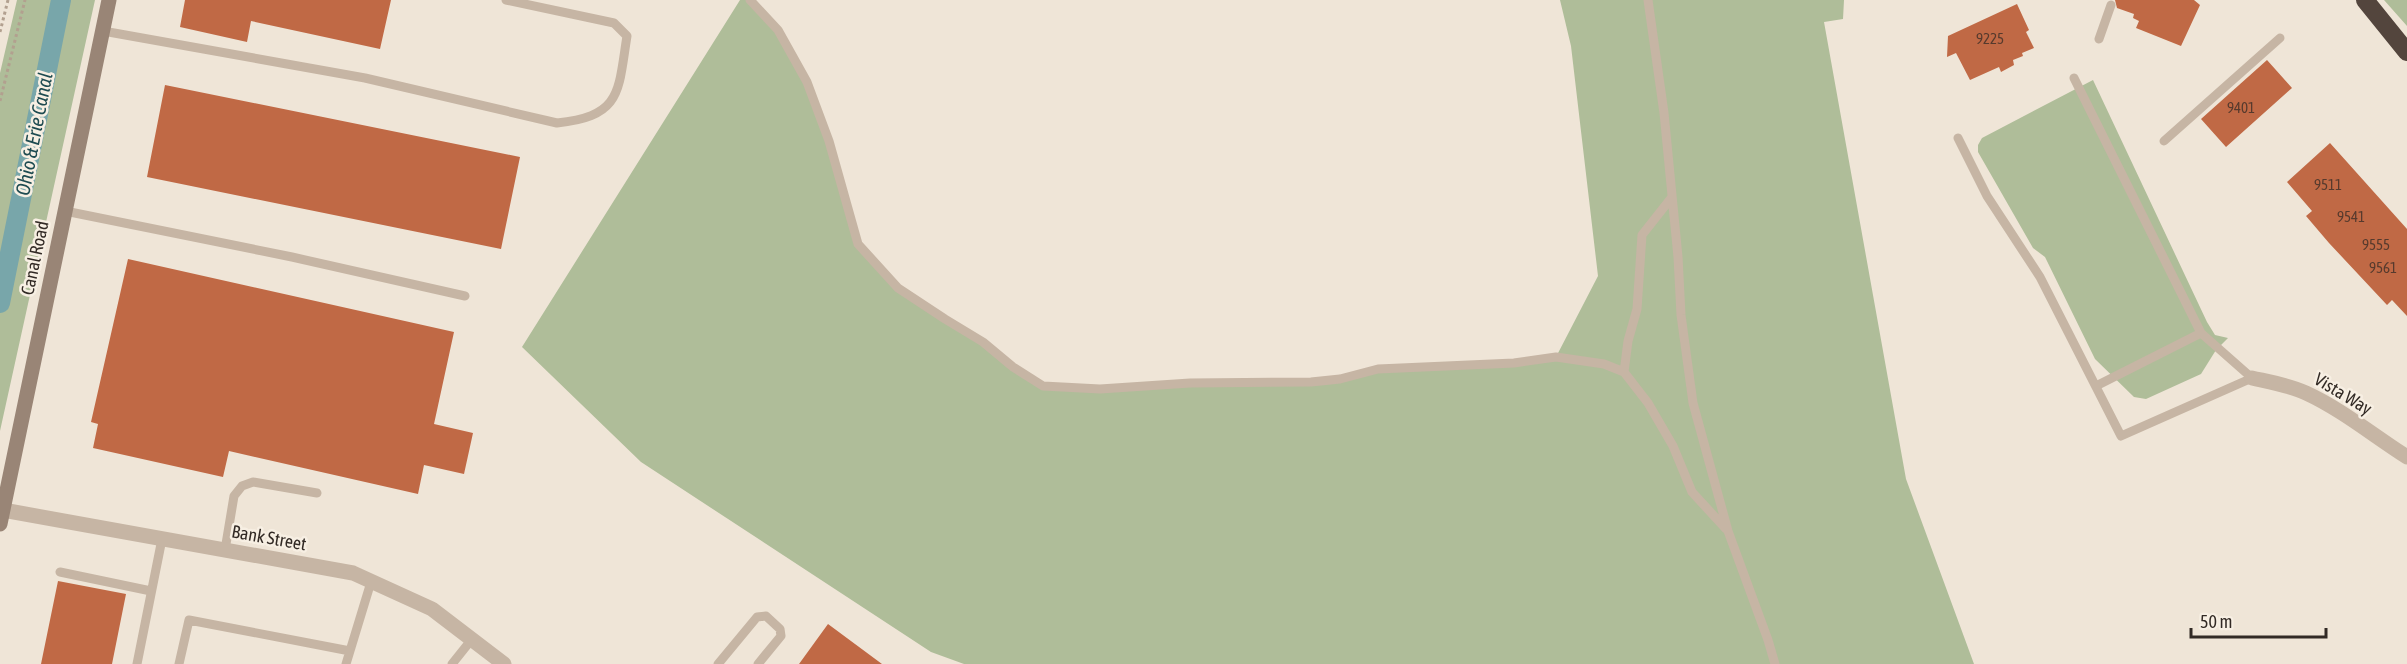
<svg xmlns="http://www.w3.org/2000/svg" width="2407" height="664" font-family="'Asap Condensed',sans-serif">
	<rect width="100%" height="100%" fill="#efe5d7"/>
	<!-- green -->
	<path fill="#afbd99" d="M17,0h78l-95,431v-358z
		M740,0h10l28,30 29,52 51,162 40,44 145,98 268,-4 67,-13 178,-12 42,-81 -27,-230 -11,-46h284l-1,19 -19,3 82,457 68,185h-1010l-33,-12 -290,-190 -119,-115z
		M2384,0h23v26z
		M2093,80l114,242 8,13 13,3 -12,12 -15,24 -55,25 -12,-2 -39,-38 -50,-102 -12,-9 -55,-96v-7l4,-7z"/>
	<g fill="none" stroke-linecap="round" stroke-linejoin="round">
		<!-- canal -->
		<path stroke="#78a6aa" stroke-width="20" d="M0,303l61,-303"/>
	</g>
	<!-- building -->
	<path fill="#c06945" d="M185,0h206l-11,49 -129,-28 -4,21 -67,-15z
		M2115,0h79l6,5 -19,41 -45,-18 3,-7 -6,-3 1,-4 -17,-6z
		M2017,4l12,26 -3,2 8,16 -12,5 1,3 -10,4 1,5 -13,7 -2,-5 -29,13 -14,-27 -9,4 1,-21z
		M2267,60l25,28 -66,59 -25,-28z
		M165,85l355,72 -19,92 -354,-72z
		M2330,143l77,86v87l-15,-16 -5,5 -58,-62 -23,-27 6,-5 -25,-29z
		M128,259l326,73 -20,92 39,9 -9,41 -40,-9 -6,29 -189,-43 -6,26 -130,-29 5,-24 -7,-2z
		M58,581l68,13 -14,70h-71z
		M828,624l54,40h-83z"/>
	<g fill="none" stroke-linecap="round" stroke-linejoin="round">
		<!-- path -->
		<path stroke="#b2a08f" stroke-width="3" stroke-dasharray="3 3" stroke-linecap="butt" d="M0,32l8,-32
			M0,101l25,-101"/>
		<!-- service -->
		<path stroke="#c6b5a4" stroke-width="9" d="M750,0l28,30 29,52 22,59 29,103 40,44 47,31 38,23 30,25 30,19 57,3 90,-6 121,-1 29,-3 38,-10 136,-6 42,-6 48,7 20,8
			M1648,0l16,113 14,144 3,58 12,88 35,128 40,109 7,24
			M103,31l262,47 192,45c65,-7 61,-31 70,-87l-13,-13 -108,-23
			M2099,39l12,-34
			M2074,78l127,255
			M1958,138l29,58 53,81 81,159 131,-58 -51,-45 -105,53
			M2164,141l116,-103
			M1672,197l-30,38 -5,74 -9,32 -4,31 24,31 25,43 19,46 34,37
			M65,211l227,46 173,39
			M225,550l9,-54 8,-10 11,-4 64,11
			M60,572l91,19
			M137,664l25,-125
			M179,664l10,-44 161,31
			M346,664l25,-82
			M452,664l20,-25
			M718,664l39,-47 9,-1 14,13 1,7 -23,28"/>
		<!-- minor -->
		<path stroke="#c6b5a4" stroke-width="15" d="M2252,378c18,4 37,7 54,15 35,16 68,43 101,64
			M3,510l350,63 79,36 72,55"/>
		<!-- secondary -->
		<path stroke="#998576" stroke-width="15" d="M0,524l109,-524"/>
		<!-- motorway -->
		<path stroke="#53453d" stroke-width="18" d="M2365,0l42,52"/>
	</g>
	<g text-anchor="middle" stroke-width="5" stroke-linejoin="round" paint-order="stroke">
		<!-- number labels -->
		<g font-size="15" fill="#563a2d">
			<text x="1990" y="44">9225</text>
			<text x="2241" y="113">9401</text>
			<text x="2328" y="190">9511</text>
			<text x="2351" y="222">9541</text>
			<text x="2376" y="250">9555</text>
			<text x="2383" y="273">9561</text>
		</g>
		<!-- street labels -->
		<g font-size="18" fill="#322a25" stroke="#f7efe3">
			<text transform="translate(35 258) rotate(-78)" y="6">Canal Road</text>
			<text transform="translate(2343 394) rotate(31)" y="6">Vista Way</text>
			<text transform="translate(269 538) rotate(10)" y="6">Bank Street</text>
		</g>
		<!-- water labels -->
		<g font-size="20" font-style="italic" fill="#1e4b51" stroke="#f7efe3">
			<text transform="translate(34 134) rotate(-79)" y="7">Ohio &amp; Erie Canal</text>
		</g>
	</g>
	<!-- scale -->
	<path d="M2191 628v9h135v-9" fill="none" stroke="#322a25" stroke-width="3"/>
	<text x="2200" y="628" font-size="18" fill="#322a25" stroke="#f7efe3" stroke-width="4.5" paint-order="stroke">50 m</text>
</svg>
